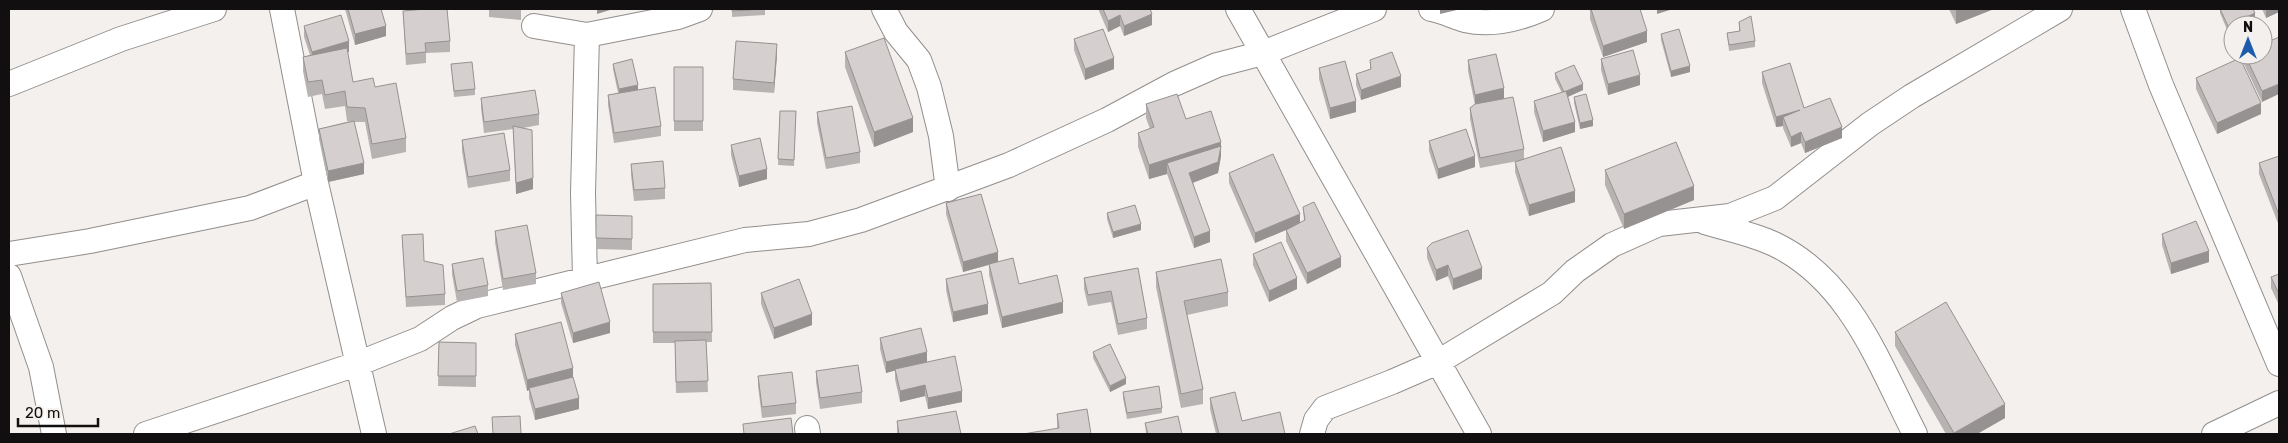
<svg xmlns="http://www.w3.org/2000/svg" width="2288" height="443" font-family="Rubik,sans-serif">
	<rect width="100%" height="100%" fill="#f4f0ed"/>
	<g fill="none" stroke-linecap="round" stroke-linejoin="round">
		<defs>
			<path id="minor" d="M282,9l34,174 58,251
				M884,9l12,23 23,28 10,27 12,49 7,53
				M1238,9l241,425
				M1431,9c12,2 23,8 34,11 26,6 54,-1 77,-11
				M2133,9l28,76 118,279
				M534,26l53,9 91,-18 22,-8
				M9,84l112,-45 93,-30
				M1705,222c22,7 48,12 69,22 76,36 105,120 141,190
				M9,254l81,-13 160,-33 66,-25
				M9,276l32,91 13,67
				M585,279l-2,-86 4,-158
				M807,428l1,6
				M146,434l211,-70 63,-25 32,-21 25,-12 268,-66 64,-6 52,-14 148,-55 98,-45 67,-36 43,-19 46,-12 111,-44
				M1312,434l4,-14 9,-12 67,-26 46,-20 114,-69 23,-22 37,-26 47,-21 71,-8 45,-18 95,-74 42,-28 148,-87
				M2214,434l65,-31"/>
		</defs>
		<!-- minor casing -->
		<use href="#minor" stroke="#928e8c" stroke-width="26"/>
		<!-- minor -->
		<use href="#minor" stroke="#fff" stroke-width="24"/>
	</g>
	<!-- wall -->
	<path fill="#b7b3b2" d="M345,9h36l5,27 -31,9z
		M489,9h32v11l-32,-3z
		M732,9h33v6l-33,2z
		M1099,9h51l2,16 -28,11 -4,-10 -12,6 -9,-21z
		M1590,9l57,33 -44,15 -13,-38z
		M1949,9h45l-38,15z
		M2220,9h33l2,10 -27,13 -8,-19z
		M2262,9h17v3l-13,6z
		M403,11l47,30v11l-24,1v10l-20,2z
		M1739,22l16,19v6l-26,4 -2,-18 12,-2z
		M304,26l45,26h-2l6,30 22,5 31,51v14l-34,7 -7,-37h-11l10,52 -36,8 -9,-43v-10l31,-8h-3l-2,-15 -20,3 -3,-15 -14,3 -5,-26v-14l7,-2 -6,-18z
		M1661,34l29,38 -19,5 -10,-37z
		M1074,39l40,30 -29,11 -11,-30z
		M845,52l68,80 -39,15 -29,-80z
		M777,55l-3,38 -41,-3v-11z
		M2244,55h19l-1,47 -18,-38z
		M1601,59l39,26 -32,10 -7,-25z
		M1370,60l31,27 -40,13 -5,-15v-11l14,-5z
		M1468,60l36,39 20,50v10l51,43 -46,14 -14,-44v-10l3,-1 -38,7 -10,-49v-11l5,-3 -7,-34z
		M451,64l24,25v6l-21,2z
		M613,64l25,26 23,36v10l-47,7 -6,-38v-10l10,-2 -5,-24z
		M674,67h29v64h-29z
		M1319,68l37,44 -26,7 -11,-40z
		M1762,72l42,36 38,30 -37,15 -4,-10 -10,4 -8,-19v-2l-7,1 -14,-44z
		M1555,73l28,17 -15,7 7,35 -32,10 -9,-30v-11l28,-8 -7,-14z
		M2196,78l65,36 -44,20 -21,-45z
		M1574,97l19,29 -13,3 -6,-26z
		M481,98l58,16v11l-16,3 10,61 -17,5 -3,-65 -29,4 -3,-25z
		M1146,104l40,15 35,37 -3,17 -25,10 17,59 -16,6 -27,-74 -18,5 -11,-32v-14l12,-4 -4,-11z
		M780,111h16l-2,55 -16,-1z
		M817,112l43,40v11l-34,6 -9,-46z
		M462,140l48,30v11l-42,7 -6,-37z
		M1429,141l46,26 -37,12 -9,-28z
		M731,145l36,34 -28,8 -8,-32z
		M2279,156v70l-20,-52v-11z
		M631,164l34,24v11l-31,2 -3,-26z
		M1605,170l89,30 -70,29 -19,-44z
		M1229,173l71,50 4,-2 -1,-14 38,60 -34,17 -21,-43v-11l-31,13 -26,-60z
		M946,203l52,59 21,22 44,29 -61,15 -13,-53v-10l-26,7 -17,-58z
		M1107,213l34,17 -28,8 -6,-19z
		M596,215l36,1v34l-36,-1z
		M495,231l41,42v11l-33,6 -8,-48z
		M2162,234l47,28 -38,12 -9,-29z
		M402,235l22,26 21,33v11l-39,2z
		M1427,248l55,31 -29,11 -5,-14 -12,5 -9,-23z
		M1253,254l44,35 -28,13 -16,-37z
		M452,264l36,21v11l-31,6 -5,-28z
		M1138,268l9,50v11l-29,6 -7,-33 -23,4 -4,-17v-11z
		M1156,272l72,20v14l-41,9 16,74v15l-22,4 -25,-121z
		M2279,274v31l-8,-17v-11z
		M946,279l42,35 -35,8 -7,-32z
		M711,283l1,59h-6l2,50 -32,1 -1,-50h-22v-59z
		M561,293l49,40 -37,10 -12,-40z
		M761,293l51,32 -38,14 -13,-35z
		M1895,332l110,86 -28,16h-31l-51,-88z
		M515,334l58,43 6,32 -44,11 -6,-22v-8l-2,1 -12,-46z
		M880,338l47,24 35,40 -34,7 -3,-13 -25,6 -5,-23v-9l-9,3 -6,-24z
		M439,342l37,1v44l-38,-1z
		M1093,352l33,32 -16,8 -17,-34z
		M816,371l46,21v11l-42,6 -4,-27z
		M758,376l38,27v11l-34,4 -4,-32z
		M1123,392l39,16v5l-35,6 -4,-21z
		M1210,398l32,23 43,13h-69l-6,-25z
		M1057,414l34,20 -34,-5z
		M897,421l64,13h-64z
		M1145,423l37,11h-36z"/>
	<!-- shaded-wall -->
	<path fill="#959291" d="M597,9h16l-16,5z
		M1440,9h21l-21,5z
		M1657,9h16l-16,5z
		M1959,9h35l-38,15v-14z
		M2266,9h13v3l-13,6z
		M2255,13v6l-12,6h-10v5l-5,2v-6z
		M1152,14v11l-28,11v-10z
		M1120,15v11l-12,6v-11z
		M386,26v10l-31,9v-11z
		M1647,31v11l-44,15v-11z
		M349,41v11l-37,11v-11z
		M777,44v11l-3,38v-10z
		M1114,58v11l-29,11v-11z
		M1690,66v6l-19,5v-6z
		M1640,75v10l-32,10v-11z
		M1401,76v11l-40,13v-10z
		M1583,84v6l-18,8v-6z
		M2279,84v10l-17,8v-11z
		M638,85v6l-19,4v-6z
		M1504,88v11l-29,7v-11z
		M1356,101v11l-26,7v-11z
		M2261,103v11l-44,20v-11z
		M1800,110l-17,7v9l-7,1v-10z
		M913,118v14l-39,15v-15z
		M1593,120v6l-13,3v-6z
		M1575,122v10l-32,10v-11z
		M1842,127v11l-37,15v-11z
		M1801,132v11l-10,4v-10z
		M1221,142v14l-3,17 -29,11 -22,-21v11l-18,5v-14z
		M1475,156v11l-37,12v-10z
		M364,163v11l-36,8v-11z
		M767,169v10l-28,8v-11z
		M533,178v11l-17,5v-11z
		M1694,186v14l-70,29v-15z
		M1575,191v11l-46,14v-11z
		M1300,214v10l-45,19v-10z
		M1141,224v6l-28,8v-6z
		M1210,231v11l-16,6v-11z
		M2209,251v11l-38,12v-11z
		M998,252v10l-35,10v-10z
		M1341,257v10l-34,17v-11z
		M1448,265v11l-12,5v-11z
		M1482,268v11l-29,11v-11z
		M1297,278v11l-28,13v-11z
		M1063,302v11l-61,15v-11z
		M988,304v10l-35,8v-10z
		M812,314v11l-38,14v-11z
		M610,322v11l-37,10v-10z
		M927,352v10l-41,11v-11z
		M573,368v10l-44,10v2l-2,1v-11z
		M1126,378v6l-16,8v-6z
		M925,385v11l-25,6v-11z
		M962,391v11l-34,7v-11z
		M579,398v11l-44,11v-11z
		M2005,404v14l-28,16h-23v-1z"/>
	<!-- building -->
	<path fill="#d5d0cf" stroke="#959291" d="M348,9h33l5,17 -31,8z
		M426,9h21l3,32 -25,2 1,9 -20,2 -3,-43z
		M732,9h33l-33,2z
		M1103,9h47l2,5 -28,12 -4,-11 -12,6z
		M1591,9h49l7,22 -44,15z
		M2220,9h33l2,4 -27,13z
		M341,15l8,26 -37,11 -8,-26z
		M1751,16l4,25 -26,4 -2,-12 13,-2 -1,-9z
		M1103,29l11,29 -29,11 -11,-30z
		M1679,29l11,37 -19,5 -10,-37z
		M2279,37v47l-17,7 -17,-36h18v-11z
		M884,38l29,80 -39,14 -29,-80z
		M736,41l41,3 -3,39 -41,-4z
		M347,48l6,34 20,-4 2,9 21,-4 10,55 -34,6 -7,-36 -18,-1 -2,-16 -20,4 -3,-15 -14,2 -5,-25z
		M1633,50l7,25 -32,9 -7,-25z
		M1392,52l9,24 -40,14 -5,-16 15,-5 -1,-9z
		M1496,54l8,34 -29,7 -7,-35z
		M2240,58l21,45 -44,20 -21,-45z
		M632,59l6,26 -19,4 -6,-25z
		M1345,61l11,40 -26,7 -11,-40z
		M472,62l3,27 -21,2 -3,-27z
		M1790,63l14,45 26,-10 12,29 -37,15 -4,-10 -10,5 -8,-20 17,-7 -24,7 -14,-45z
		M1574,65l9,19 -19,8 -9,-19z
		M674,67h29v54h-29z
		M655,87l6,39 -47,7 -6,-38z
		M535,90l4,24 -55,8 -3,-24z
		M1566,91l9,31 -32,9 -9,-30z
		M1177,94l9,25 25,-8 10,31 -72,23 -11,-32 16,-6 -8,-23z
		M1586,94l7,26 -13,3 -6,-26z
		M1513,97l11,52 -44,9 -10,-50 5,-4z
		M852,106l8,46 -34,6 -9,-46z
		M780,111h16l-2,49 -16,-1z
		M354,121l10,42 -36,8 -9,-42z
		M513,126l19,4 1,48 -17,5z
		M1466,129l9,27 -37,13 -9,-28z
		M504,133l6,37 -42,7 -6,-37z
		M760,138l7,31 -28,7 -8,-31z
		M1676,142l18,44 -70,28 -19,-44z
		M1221,146l-3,16 -29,11 21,58 -16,6 -27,-74z
		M1561,147l14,44 -46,14 -14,-43z
		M1273,154l27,60 -45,19 -26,-60z
		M2279,156v59l-20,-52z
		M663,161l2,27 -31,2 -3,-26z
		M981,194l17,58 -35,10 -17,-59z
		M1314,202l27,55 -34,16 -21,-43 19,-10 -2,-13z
		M1135,205l6,19 -28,8 -6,-19z
		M596,215l36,1v23l-36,-1z
		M2196,221l13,30 -38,12 -9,-29z
		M527,225l9,48 -33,6 -8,-48z
		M1468,230l14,38 -29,11 -5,-14 -12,5 -9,-22 5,-5z
		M423,234l1,27 19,4 2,29 -39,3 -4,-62z
		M1281,242l16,36 -28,13 -16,-37z
		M483,258l5,27 -31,6 -5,-27z
		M1013,258l6,26 38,-9 6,27 -61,15 -13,-53z
		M1221,259l7,33 -44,9 19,88 -22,5 -25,-122z
		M1138,268l9,50 -29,6 -7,-33 -23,4 -4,-17z
		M981,271l7,33 -35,8 -7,-33z
		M2279,274v20l-8,-17z
		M799,279l13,35 -38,14 -13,-35z
		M599,282l11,40 -37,11 -12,-40z
		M711,283l1,49h-59v-48z
		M1946,302l59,102 -51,29 -59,-101z
		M561,322l12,46 -46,12 -12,-46z
		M921,328l6,24 -41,10 -6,-24z
		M706,340l2,41 -32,1 -1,-41z
		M439,342l37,1v33h-38z
		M1110,344l16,34 -16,8 -17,-34z
		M955,356l7,35 -34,7 -3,-13 -25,6 -5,-22z
		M858,365l4,27 -42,6 -4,-27z
		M792,372l4,31 -34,4 -4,-31z
		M573,377l6,21 -44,11 -6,-21z
		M1159,386l3,22 -35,5 -4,-21z
		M1235,392l7,29 38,-9 5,22h-66l-9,-36z
		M1087,409l4,25h-68l36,-6 -2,-14z
		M956,411l5,23h-62l-2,-13z
		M520,416l1,18h-28l-1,-17z
		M1178,416l4,18h-34l-3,-11z
		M791,418l2,16h-49l-1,-10z
		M475,426l3,8h-29z"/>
	<!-- border -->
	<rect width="2288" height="443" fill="none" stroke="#110f0f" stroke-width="20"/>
	<!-- north arrow -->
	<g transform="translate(2248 40)"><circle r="24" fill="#f4f0ed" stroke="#999694"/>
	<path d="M0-4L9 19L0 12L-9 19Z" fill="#1d5cac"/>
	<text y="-8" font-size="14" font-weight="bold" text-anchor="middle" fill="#110f0f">N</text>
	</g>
	<!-- scale -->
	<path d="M18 418v8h80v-8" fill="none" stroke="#110f0f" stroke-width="2.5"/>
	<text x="25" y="418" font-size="15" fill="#110f0f" stroke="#f4f0ed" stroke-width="4" paint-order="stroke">20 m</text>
</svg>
